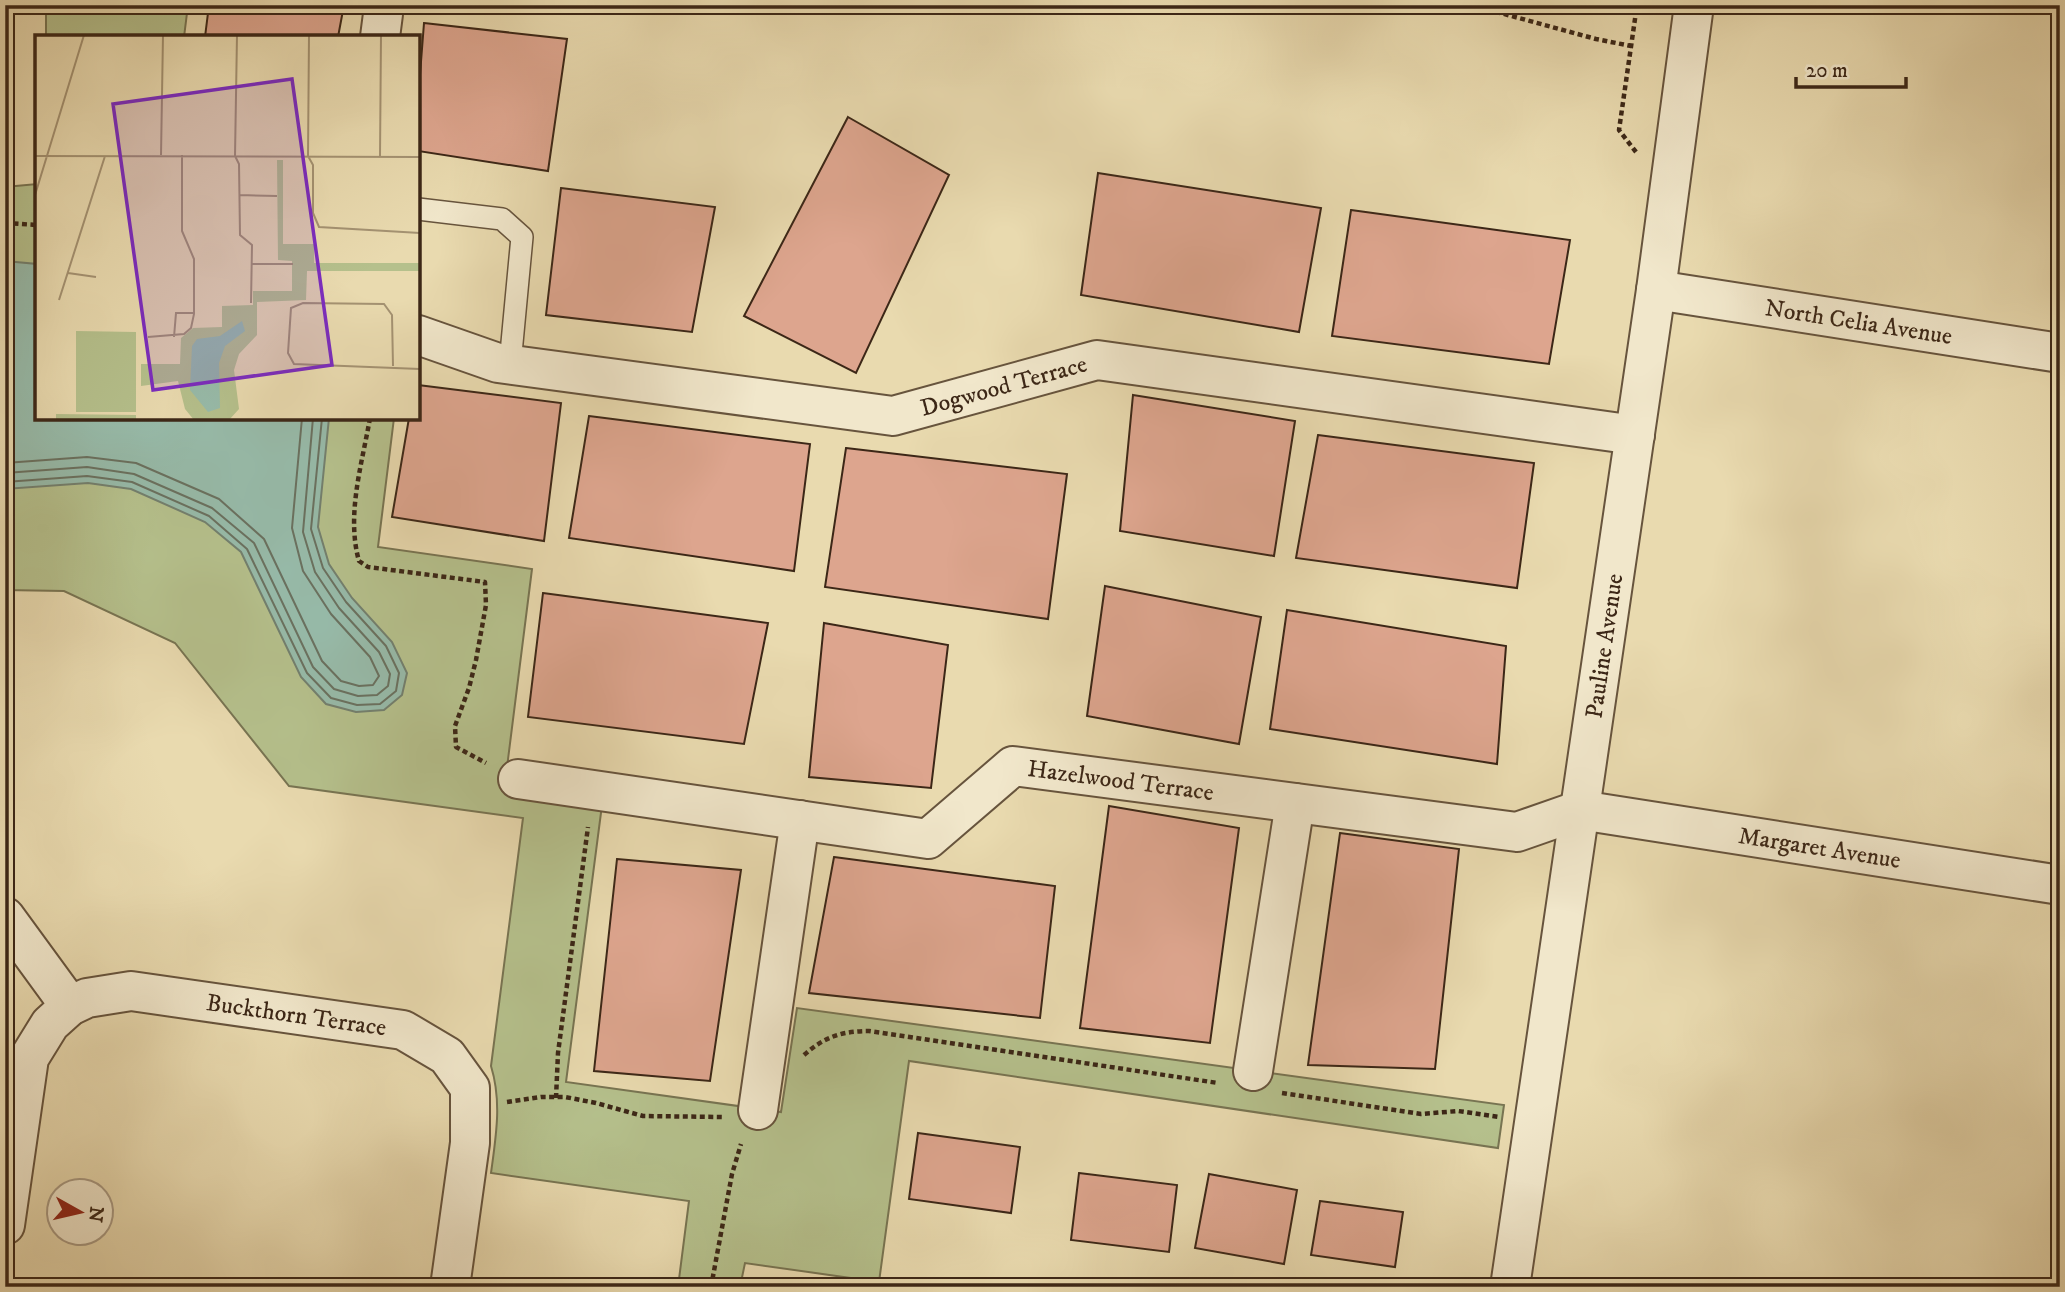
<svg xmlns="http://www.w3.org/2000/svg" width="2065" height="1292" font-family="'IM FELL DW Pica',serif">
	<rect width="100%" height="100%" fill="#e9daaf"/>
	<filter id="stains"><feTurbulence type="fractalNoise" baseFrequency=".00286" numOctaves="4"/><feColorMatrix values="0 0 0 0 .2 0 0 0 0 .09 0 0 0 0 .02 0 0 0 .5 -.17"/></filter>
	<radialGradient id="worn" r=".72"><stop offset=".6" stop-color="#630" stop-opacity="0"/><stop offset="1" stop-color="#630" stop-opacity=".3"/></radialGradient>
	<!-- green -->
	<path fill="#b5c08c" stroke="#787452" stroke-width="2" d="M46,5h142l-4,32h-138z
		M37,184v234h357l-16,129 154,22 -28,222 98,14 -36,277 215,30 16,-104 707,97 -6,43 -589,-87 -30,221 -134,-19 -5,24h-62l11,-86 -198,-28c5,-37 11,-71 0,-107l32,-248 -234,-32 -114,-143 -111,-52 -59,-1v-403z"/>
	<!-- water -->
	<path fill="#97bbaa" stroke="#73806f" stroke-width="2" d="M5,261l32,3v154h292l-11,109 11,37 23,34 40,44 15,31 -5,22 -18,15 -28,2 -30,-8 -25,-27 -60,-125 -36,-30 -74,-33 -43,-6 -83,6z"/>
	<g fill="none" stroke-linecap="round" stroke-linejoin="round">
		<!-- shore -->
		<path stroke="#6a7160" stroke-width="2" d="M5,463l82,-6 49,6 83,36 45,40 58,122 19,20 18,5 14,-1 6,-9 -9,-19 -39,-43 -28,-43 -11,-43 10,-110
			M5,473l82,-6 47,7 78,34 42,35 59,124 21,22 24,7 19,-1 11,-9 2,-12 -11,-22 -40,-44 -24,-36 -12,-40 10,-114
			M5,482l82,-6 45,6 77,34 38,33 60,124 24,25 26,7 23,-1 16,-13 3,-18 -13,-27 -40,-44 -23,-34 -12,-39 11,-111"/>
	</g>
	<!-- building -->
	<path fill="#dda58e" stroke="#3c2717" stroke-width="2" d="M209,5h135l-6,32h-133z
		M424,23l143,16 -19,132 -130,-20v-51z
		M848,117l101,58 -93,198 -112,-57z
		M1098,173l223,35 -22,124 -218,-37z
		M561,188l154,19 -23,125 -146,-17z
		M1351,210l219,30 -21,124 -217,-28z
		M418,385l143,18 -17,138 -152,-24 17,-99h9z
		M1133,395l162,26 -21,135 -154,-25z
		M589,416l221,28 -16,127 -225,-33z
		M1318,435l216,28 -17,125 -221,-30z
		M846,448l221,26 -19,145 -223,-32z
		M1105,586l156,31 -22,127 -152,-28z
		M543,593l225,30 -24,121 -216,-27z
		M1287,610l219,36 -9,118 -227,-35z
		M824,623l124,22 -17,143 -122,-11z
		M1109,806l130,22 -29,215 -130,-15z
		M1340,833l119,16 -24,220 -127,-4z
		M834,857l221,29 -15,132 -231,-25z
		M617,859l124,11 -31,211 -116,-10z
		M918,1133l102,14 -9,66 -102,-14z
		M1079,1173l98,12 -8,67 -98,-12z
		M1209,1174l88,16 -13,74 -89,-16z
		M1320,1201l83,11 -8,55 -84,-12z"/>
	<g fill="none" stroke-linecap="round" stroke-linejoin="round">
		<defs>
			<path id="service" d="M418,209l84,10 20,18 -12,127"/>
			<g id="minor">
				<path d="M380,37l3,-23"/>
				<path id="s1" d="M1656,290l404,63"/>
				<path id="s2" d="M418,335l80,28 395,53 204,-56 538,75"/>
				<path id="s3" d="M518,779l410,60 85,-73 504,66 63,-22 480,75"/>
				<path d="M5,917l65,89"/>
				<path d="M1253,1071l42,-268"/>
				<path d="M758,1110l42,-290"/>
				<path id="s4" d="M5,1225l24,-167 21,-34 20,-18 17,-8 44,-7 272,39 44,26 23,32v55l-20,144"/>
			</g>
			<g id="tertiary">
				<path id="s5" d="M1510,1287l146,-997 38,-285"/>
			</g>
		</defs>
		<!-- service casing -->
		<use href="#service" stroke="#67543d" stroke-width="24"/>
		<!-- minor casing -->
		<use href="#minor" stroke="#67543d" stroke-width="42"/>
		<!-- tertiary casing -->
		<use href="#tertiary" stroke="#67543d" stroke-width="42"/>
		<!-- path -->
		<path stroke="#3c2717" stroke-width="4.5" stroke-dasharray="5 3.5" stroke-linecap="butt" d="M769,5l18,3 129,3 17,-6
			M1471,5l125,34 35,7
			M1636,152l-17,-22 18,-125
			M5,223l32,2
			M370,418c-8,46 -24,97 -11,143l9,6 117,15 1,23 -10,55 -7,28 -14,38 1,21 30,16
			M804,1055c20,-18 38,-24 65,-24l349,52
			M1282,1093l139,21 37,-3 41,6
			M556,1098l2,-45 30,-226
			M507,1102l34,-5h24l31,6 47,13 80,1
			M711,1287l21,-113 9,-30"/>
		<!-- service -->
		<use href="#service" stroke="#f1e7cb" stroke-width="21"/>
		<!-- minor -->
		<use href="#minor" stroke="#f1e7cb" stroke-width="38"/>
		<!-- tertiary -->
		<use href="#tertiary" stroke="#f1e7cb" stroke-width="38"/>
	</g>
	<g text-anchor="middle" stroke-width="5" stroke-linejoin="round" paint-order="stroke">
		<!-- street labels -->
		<g font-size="24" fill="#3c2717" stroke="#f1e7cb">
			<text dy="8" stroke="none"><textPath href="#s1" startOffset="205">North Celia Avenue</textPath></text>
			<text dy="8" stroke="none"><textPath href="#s2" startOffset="598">Dogwood Terrace</textPath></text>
			<text dy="8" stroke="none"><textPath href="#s5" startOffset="648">Pauline Avenue</textPath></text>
			<text dy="8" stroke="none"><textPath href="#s3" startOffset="635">Hazelwood Terrace</textPath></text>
			<text dy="8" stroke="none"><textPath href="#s3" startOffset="1344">Margaret Avenue</textPath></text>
			<text dy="8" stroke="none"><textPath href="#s4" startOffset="466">Buckthorn Terrace</textPath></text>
		</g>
	</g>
	<!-- overview -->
	<g transform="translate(35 35)">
		<rect width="385" height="385" fill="#e9daaf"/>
		<path d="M242,125h6v84h31v19h106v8h-113l-1,29 -49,2v33l-18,19 -5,16 5,39 -10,11h-35l-9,-11 -7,-28 -37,5v-22h39l1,-26 12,-10 29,-1v-21l31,-1v-14h39v-30l-14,-1zM41,296l60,1v80h-60zM21,379l80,1v5h-80z" fill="#b5c08c"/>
		<path d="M207,286l3,10 -20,15 -6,17 1,45 -12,4 -18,-22 2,-44 5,-7 23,-3z" fill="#97bbaa"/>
		<path fill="none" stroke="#a49272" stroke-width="2" d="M202,0l-2,121 4,8 1,71 12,10 -1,58M126,120l2,-120M0,121l385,1M273,121l5,9v48l6,14 101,6M273,121l1,-121M345,121l1,-121M0,160l49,-160M205,160l37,1M217,229h41M33,238l28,4M24,265l46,-144M113,302l36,-3 7,-6 3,-14v-55l-12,-28v-76M139,302l2,-24h18M358,331l-1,-51 -8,-11 -81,-1 -12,5 -3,45 6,11 126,5"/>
		<path fill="#7b2cbf" fill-opacity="0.15" stroke="#7b2cbf" stroke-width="3.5" d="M257,44l40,286 -179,25 -40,-286z"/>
		<rect width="385" height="385" fill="none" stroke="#3c2717" stroke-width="3.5"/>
	</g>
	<!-- margin -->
	<rect width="2065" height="1292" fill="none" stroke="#e9daaf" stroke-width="28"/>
	<rect x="7" y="7" width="2051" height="1278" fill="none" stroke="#3c2717" stroke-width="3.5"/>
	<rect x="14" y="14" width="2037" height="1264" fill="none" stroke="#3c2717" stroke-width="2"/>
	<!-- north arrow -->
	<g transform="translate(80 1212) rotate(98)"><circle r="33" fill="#f1e7cb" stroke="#a99a83" stroke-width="2"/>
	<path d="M0-5L12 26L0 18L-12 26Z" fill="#8f2418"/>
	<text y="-10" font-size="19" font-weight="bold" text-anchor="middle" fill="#3c2717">N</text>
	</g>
	<!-- scale -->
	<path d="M1796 77v10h110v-10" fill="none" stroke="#3c2717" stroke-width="3.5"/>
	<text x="1806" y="77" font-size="21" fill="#3c2717" stroke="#f1e7cb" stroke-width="5" paint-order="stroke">20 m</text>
	<rect width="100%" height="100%" filter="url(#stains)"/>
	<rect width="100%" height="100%" fill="url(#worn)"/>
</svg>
